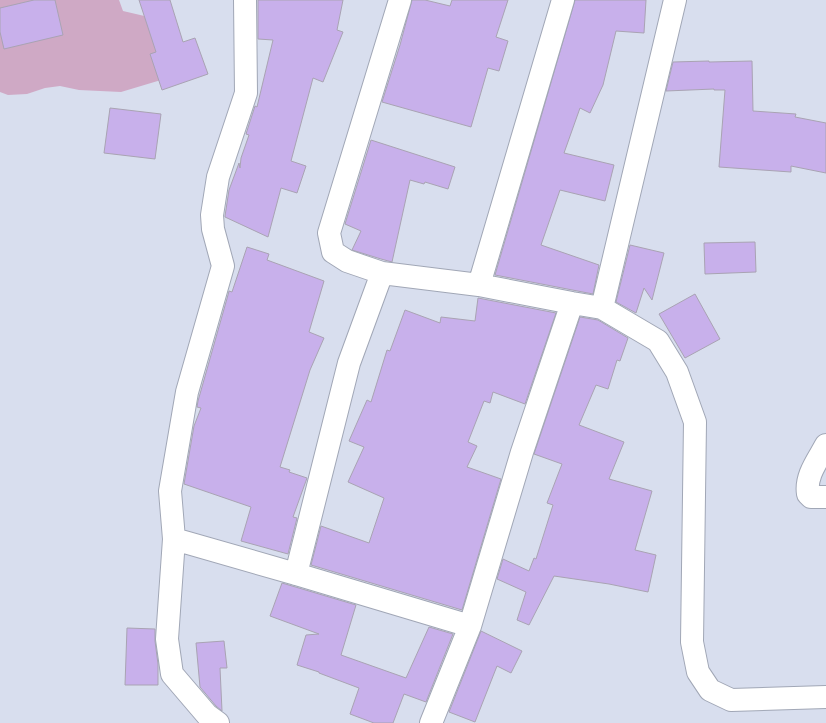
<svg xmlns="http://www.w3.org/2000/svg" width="826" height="723" font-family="Montserrat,sans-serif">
	<rect width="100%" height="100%" fill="#d8deee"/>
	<!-- green -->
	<path fill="#cfa9c5" d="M0,0h119l4,11 30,7 8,62 -40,12 -42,-2 -19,-4 -15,2 -18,6 -19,1 -8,-3z"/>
	<!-- building -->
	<path fill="#c8b0eb" stroke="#a9a3b3" d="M34,0h21l8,35 -59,14 -4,-17v-24z
		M139,0h31l13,42 12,-4 13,36 -46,16 -12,-36 6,-2z
		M258,0h85l-6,30 6,2 -20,50 -10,-4 -22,83 15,5 -9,27 -16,-5 -13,49 -43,-20v-1l4,-26 10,-27 1,5 1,-10 8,-23 -3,-1 9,-28 2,1 16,-67 -15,-1z
		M412,0h13l25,6 2,-6h56l-12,37 12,4 -9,30 -11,-3 -17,59 -89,-25 18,-57z
		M575,0h71l-2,33 -28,-2 -13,54 -13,28 -10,-5 -16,45 50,12 -9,36 -45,-11 -19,55 58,20 -6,29 -98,-19z
		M709,61v1l43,-1 1,50 43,3 -1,3 31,6v50l-35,-7v6l-72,-5 6,-77h-11v-1l-48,2 7,-29z
		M110,108l51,6 -6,45 -51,-6z
		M371,140l84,27 -7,22 -23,-7 -1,2 -14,-4 -18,82 -11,-3 -29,-9 9,-19 -16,-7z
		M755,242l1,30 -51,2 -1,-31z
		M630,245l34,8 -12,47 -8,-12 -8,25 -20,-11z
		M247,247l22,7 -2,6 57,21 -15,51 15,6 -14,32 -30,97 10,3 -1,2 18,6 -14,39 4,1 -9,36 -47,-13 10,-34 -67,-23 10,-58 7,-18 -4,-1 1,-6 30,-106 1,-4 3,1z
		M695,294l25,45 -35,19 -26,-44z
		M478,298l78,15 -31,91 -32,-12 -3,11 -6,-2 -16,41 9,4 -10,21 34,12 -39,131 -151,-45 10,-39 48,17 15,-45 -36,-16 16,-35 -15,-6 18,-41 4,2 16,-52 3,1 15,-41 35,13 1,-6 34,4z
		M580,317l18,3 30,18 -8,23 -3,-1 -9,29 -12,-4 -17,40 45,17 -15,37 43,12 -17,59 21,5 -8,37 -39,-8 -55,-8 -25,49 -12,-5 9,-28 -29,-13 6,-20 26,12 5,-13 2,1 17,-54 -6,-2 15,-39 -28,-10z
		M282,583l74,22 -15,50 65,23 23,-51 24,7 -27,68 -22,-8 -11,29h-19l-24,-9 9,-26 -40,-15v-1l-22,-7 9,-30 13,-1 -49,-18z
		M127,628l28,1v12l3,23v21h-33z
		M481,631l41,20 -11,22 -14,-7 -22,56 -26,-10z
		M224,641l3,27h-7l2,43 -6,-5 -16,-19 -4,-44z"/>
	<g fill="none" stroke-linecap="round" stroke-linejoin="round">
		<defs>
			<path id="minor" d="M400,0l-71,233 4,19 14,9 35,12 97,12 93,18 30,5 56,33 19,31 18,50 -3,220 6,30 12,18 21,10 95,-3
				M479,285l84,-285
				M602,308l73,-308
				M826,445c-8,15 -21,31 -18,49l3,3h15
				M174,539l122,35 174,52
				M296,574l53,-211 33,-90
				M218,723l-11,-8 -35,-41 -5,-35 7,-100 -4,-48 17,-99 36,-126 -10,-37 -1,-14 6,-38 28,-84 -1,-93
				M431,723l39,-97 52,-174 50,-149"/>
		</defs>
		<!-- minor casing -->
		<use href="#minor" stroke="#a1a7b6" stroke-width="24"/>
		<!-- minor -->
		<use href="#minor" stroke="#fff" stroke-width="22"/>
	</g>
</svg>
